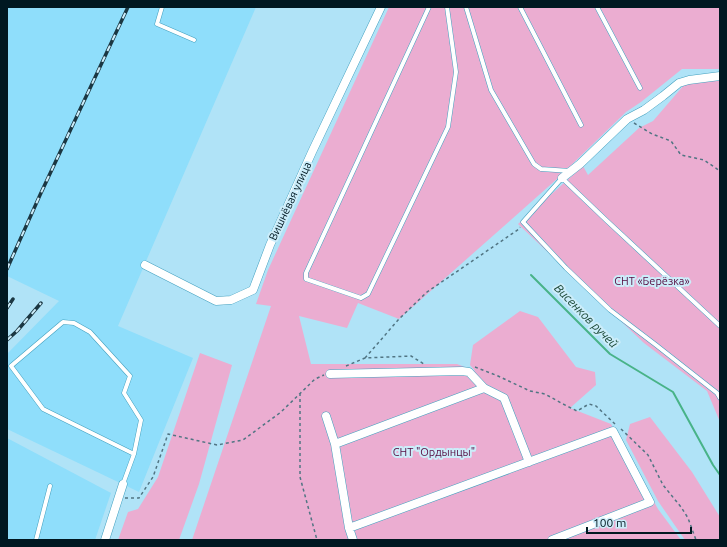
<svg xmlns="http://www.w3.org/2000/svg" width="727" height="547" font-family="Ubuntu,sans-serif">
	<rect width="100%" height="100%" fill="#b0e3f7"/>
	<!-- built -->
	<path fill="#8fdefb" d="M7,7h249l-138,319 75,32 -54,134 -132,-63v-75l52,-53 -52,-25z
		M7,438l104,55 -16,47h-88z"/>
	<!-- green -->
	<path fill="#ebadd1" d="M389,7h331v62h-38l-41,33 -15,10 -69,67 -158,140 -41,-16 -11,25 -48,-12 12,48h146l18,7 -5,-6 3,-20 47,-34 18,6 38,50 19,5 1,13 -26,23 41,16 47,85 23,31h-489l79,-234 -15,-2 12,-34z
		M706,80h14v342l-13,-31 -63,-48 -126,-119 65,-58 5,9 51,-47 14,-7 31,-36z
		M200,353l32,12 -33,119 -20,56h-61l10,-28 10,-3 20,-32z
		M650,417l42,55 28,45v23h-35l-27,-39 -32,-61 4,-16z"/>
	<g fill="none" stroke-linecap="round" stroke-linejoin="round">
		<!-- stream -->
		<path stroke="#48b388" stroke-width="2" d="M531,275l79,79 63,38 40,73 7,10"/>
		<defs>
			<path id="service" d="M162,7l-5,17 37,16
				M429,7l-123,266v6l55,19 7,-4 80,-167 8,-55 -9,-65
				M466,7l25,83 43,74 7,5 29,2
				M520,7l61,118
				M597,7l43,81
				M720,326l-114,-106 -44,-42 -39,44 43,46 44,42 46,35 61,48 3,5
				M123,484l11,-30 7,-34 -17,-27 6,-17 -40,-44 -16,-9 -11,-1 -52,44 32,43 91,45
				M36,540l14,-54"/>
			<path id="minor" d="M562,178l18,-14 47,-45 17,-9 19,-14 16,-13 10,-3 31,-4
				M145,265l71,36 15,-1 22,-10 17,-45 42,-93 69,-145
				M330,374l132,-3 7,1 15,16
				M326,416l9,28 14,84 4,12
				M335,444l149,-56 20,10 25,64
				M349,528l264,-97 37,71 -98,38
				M105,540l18,-56"/>
		</defs>
		<!-- service casing -->
		<use href="#service" stroke="#42a0bf" stroke-width="5"/>
		<!-- minor casing -->
		<use href="#minor" stroke="#42a0bf" stroke-width="9"/>
		<!-- path -->
		<path stroke="#517583" stroke-width="1.5" stroke-dasharray="3 3" stroke-linecap="butt" d="M634,123l18,11 19,7 10,14 23,5 16,11
			M365,358l34,-39 28,-27 92,-63 1,-2
			M346,366l19,-8 46,-2 13,8
			M475,367l23,9 32,15 15,3 18,10 14,7 12,-7 7,2 19,18
			M300,393v84l17,63
			M621,429l27,26 15,30 18,22 7,11 8,22
			M125,498h14l14,-21 15,-43 49,11 26,-5 38,-28 34,-33 9,-4"/>
		<!-- service -->
		<use href="#service" stroke="#fff" stroke-width="4"/>
		<!-- minor -->
		<use href="#minor" stroke="#fff" stroke-width="8"/>
		<defs>
			<path id="rail" d="M7,269l33,-74 88,-188
				M7,308l6,-9
				M7,340l10,-9 24,-28"/>
		</defs>
		<!-- rail casing -->
		<use href="#rail" stroke="#1b3742" stroke-width="3.5"/>
		<!-- rail -->
		<use href="#rail" stroke="#ccedfa" stroke-width="2" stroke-dasharray="6" stroke-linecap="butt"/>
	</g>
	<g text-anchor="middle" stroke-width="4" stroke-linejoin="round" paint-order="stroke">
		<!-- street labels -->
		<g font-size="11" fill="#001821" stroke="#ccedfa">
			<text transform="translate(290 201) rotate(-65)" y="4">Вишнёвая улица</text>
		</g>
		<!-- park labels -->
		<g font-size="11" fill="#560c40" stroke="#ccedfa">
			<text x="652" y="285">СНТ «Берёзка»</text>
			<text x="434" y="456">СНТ "Ордынцы"</text>
		</g>
		<!-- water labels -->
		<g font-size="12" font-style="italic" fill="#1b4836" stroke="#ccedfa">
			<text transform="translate(586 316) rotate(45)" y="4">Висенков ручей</text>
		</g>
	</g>
	<!-- border -->
	<rect width="727" height="547" fill="none" stroke="#001821" stroke-width="16"/>
	<!-- scale -->
	<path d="M587 527v6h104v-6" fill="none" stroke="#001821" stroke-width="2"/>
	<text x="593" y="527" font-size="12" fill="#001821" stroke="#ccedfa" stroke-width="3" paint-order="stroke">100 m</text>
</svg>
